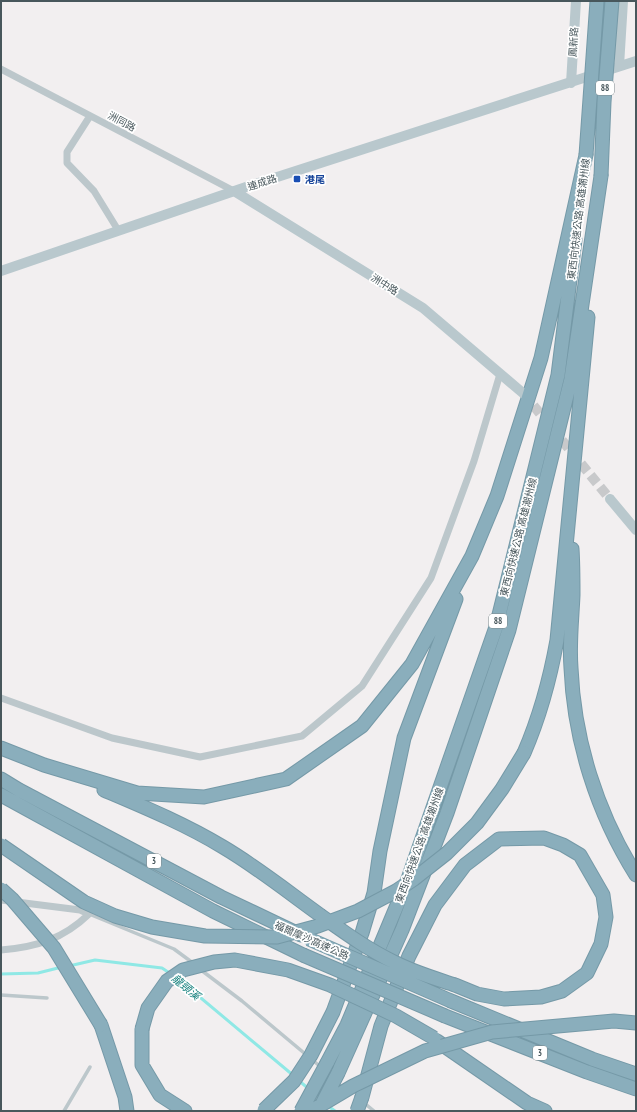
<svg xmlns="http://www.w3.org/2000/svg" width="637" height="1112" font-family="'PT Sans Narrow','Noto Sans TC',sans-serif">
	<rect width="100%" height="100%" fill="#f2eff0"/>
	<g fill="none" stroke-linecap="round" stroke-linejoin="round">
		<!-- stream -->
		<path stroke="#8fe8e5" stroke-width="3" d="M69,966l26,-6 67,8 9,6
			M1,974l37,-1 24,-6
			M177,978l117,98
			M298,1080l11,9
			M328,1106l7,5"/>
		<!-- secondary-tunnel -->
		<path stroke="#c8c9cb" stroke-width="10" stroke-dasharray="10 5" stroke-linecap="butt" d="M524,394l86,105"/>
		<defs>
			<path id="highway" d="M572,549c1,15 1,30 1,46 -1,24 -4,48 -2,73 3,72 26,145 65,207
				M1,748l43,17 93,28 67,4 82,-18 76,-53 50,-62 60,-108 25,-60 44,-138 45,-203
				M524,753c16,-37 26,-74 33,-113l31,-323
				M1,779l18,11 202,107 80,38
				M104,790c40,17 81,34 119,57 34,20 65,45 97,68
				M1,795l212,116 90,44
				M451,1001l141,58 44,15
				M445,1016l142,56 49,17
				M101,1025l24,72 2,14
				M142,1029v36l18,30 25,16
				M437,1041l90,62 18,8
				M311,1055l22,-43 29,-79 12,-40 6,-42 24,-113 52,-139
				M327,1063l20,-38 61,-146 88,-252 62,-252 17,-135
				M338,1073l64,-143 45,-117 62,-183 62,-251 30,-203
				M362,1097l19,-71 28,-70 26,-51 30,-40 34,-26 45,-1 19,7 17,10 23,40 3,22 -5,27 -14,29 -25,18 -21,6 -37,2 -27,-5 -22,-9"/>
		</defs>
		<!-- highway casing -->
		<use href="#highway" stroke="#7599a7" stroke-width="15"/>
		<!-- lane -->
		<path stroke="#bcc7cb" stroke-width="3.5" d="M89,914l85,35 19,14
			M201,970l41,31 80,67
			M1,995l46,3
			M363,1102l11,9
			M64,1111l26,-44"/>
		<!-- street -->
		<path stroke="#bcc7cb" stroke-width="7" d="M1,69l233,122
			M90,116l-23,36v11l27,28 24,39
			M1,698l111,40 88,19 102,-21 60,-50 69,-108 43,-117 26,-87
			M1,900l79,10 9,4c-26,25 -52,33 -88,36"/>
		<!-- secondary -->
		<path stroke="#b9c8cd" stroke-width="10" d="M619,66l4,-65
			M571,83l5,-82
			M234,191l189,117 101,86
			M1,271l245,-84 390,-126
			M610,499l26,31"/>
		<!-- highway -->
		<use href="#highway" stroke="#8aaebc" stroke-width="13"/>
		<defs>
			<path id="highway-bridge" d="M586,155l11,-154
				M601,176l3,-74 8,-101
				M1,845l83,57 31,14 37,11 53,9 72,1 41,-11 40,-15 38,-20 18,-12 33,-26 30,-30 25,-34 22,-36
				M1,889l11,10 42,49 47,77
				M320,915c24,17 47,34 74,47 19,10 40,16 61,23
				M309,939l142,62
				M303,955l142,61
				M142,1029l6,-21 19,-27 16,-11 31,-8 21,-2 53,10 42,15 66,31 38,22
				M322,1104l16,-31
				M264,1110l30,-29 17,-26
				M301,1111l26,-48
				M311,1111l42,-25 72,-35 67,-19 122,-11 22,2
				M357,1111l5,-14"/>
		</defs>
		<!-- highway-bridge casing -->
		<use href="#highway-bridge" stroke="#7599a7" stroke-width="15" stroke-linecap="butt"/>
		<!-- highway-bridge -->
		<use href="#highway-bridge" stroke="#8aaebc" stroke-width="13"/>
	</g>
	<!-- markers -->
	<rect fill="#1a4fb4" stroke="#fff" stroke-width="1.5" x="293" y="175" width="8" height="8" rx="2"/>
	<g text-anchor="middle" stroke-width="3.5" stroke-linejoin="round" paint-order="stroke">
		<!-- shield labels -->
		<g fill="#fff" stroke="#7f898d" stroke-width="1">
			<rect x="596" y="81" width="18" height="14" rx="3"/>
			<rect x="489" y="614" width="18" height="14" rx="3"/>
			<rect x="147" y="854" width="14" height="14" rx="3"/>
			<rect x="533" y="1046" width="14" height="14" rx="3"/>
		</g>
		<g font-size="9" font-weight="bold" fill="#48575c">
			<text x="605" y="91">88</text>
			<text x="498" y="624">88</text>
			<text x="154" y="864">3</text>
			<text x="540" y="1056">3</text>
		</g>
		<!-- street labels -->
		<g font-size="10" fill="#48575c" stroke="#fff">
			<text transform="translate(573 42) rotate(-86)" y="4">鳳新路</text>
			<text transform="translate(122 121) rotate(28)" y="4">洲同路</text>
			<text transform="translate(262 182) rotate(-18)" y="4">連成路</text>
			<text transform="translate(578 219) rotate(-83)" y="4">東西向快速公路 高雄潮州線</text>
			<text transform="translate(385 284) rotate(32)" y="4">洲中路</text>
			<text transform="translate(518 537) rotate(-76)" y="4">東西向快速公路 高雄潮州線</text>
			<text transform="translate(419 845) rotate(-70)" y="4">東西向快速公路 高雄潮州線</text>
			<text transform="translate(312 940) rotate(24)" y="4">福爾摩沙高速公路</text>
		</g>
		<!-- transit labels -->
		<g font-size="10" font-weight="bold" fill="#164399" stroke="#fff" text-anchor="start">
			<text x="305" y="183">港尾</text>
		</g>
		<!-- water labels -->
		<g font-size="11" font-style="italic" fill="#127f7c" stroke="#fff">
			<text transform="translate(186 987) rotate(40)" y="4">龍頸溪</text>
		</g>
	</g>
	<!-- border -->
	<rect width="637" height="1112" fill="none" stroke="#48575c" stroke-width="4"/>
</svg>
